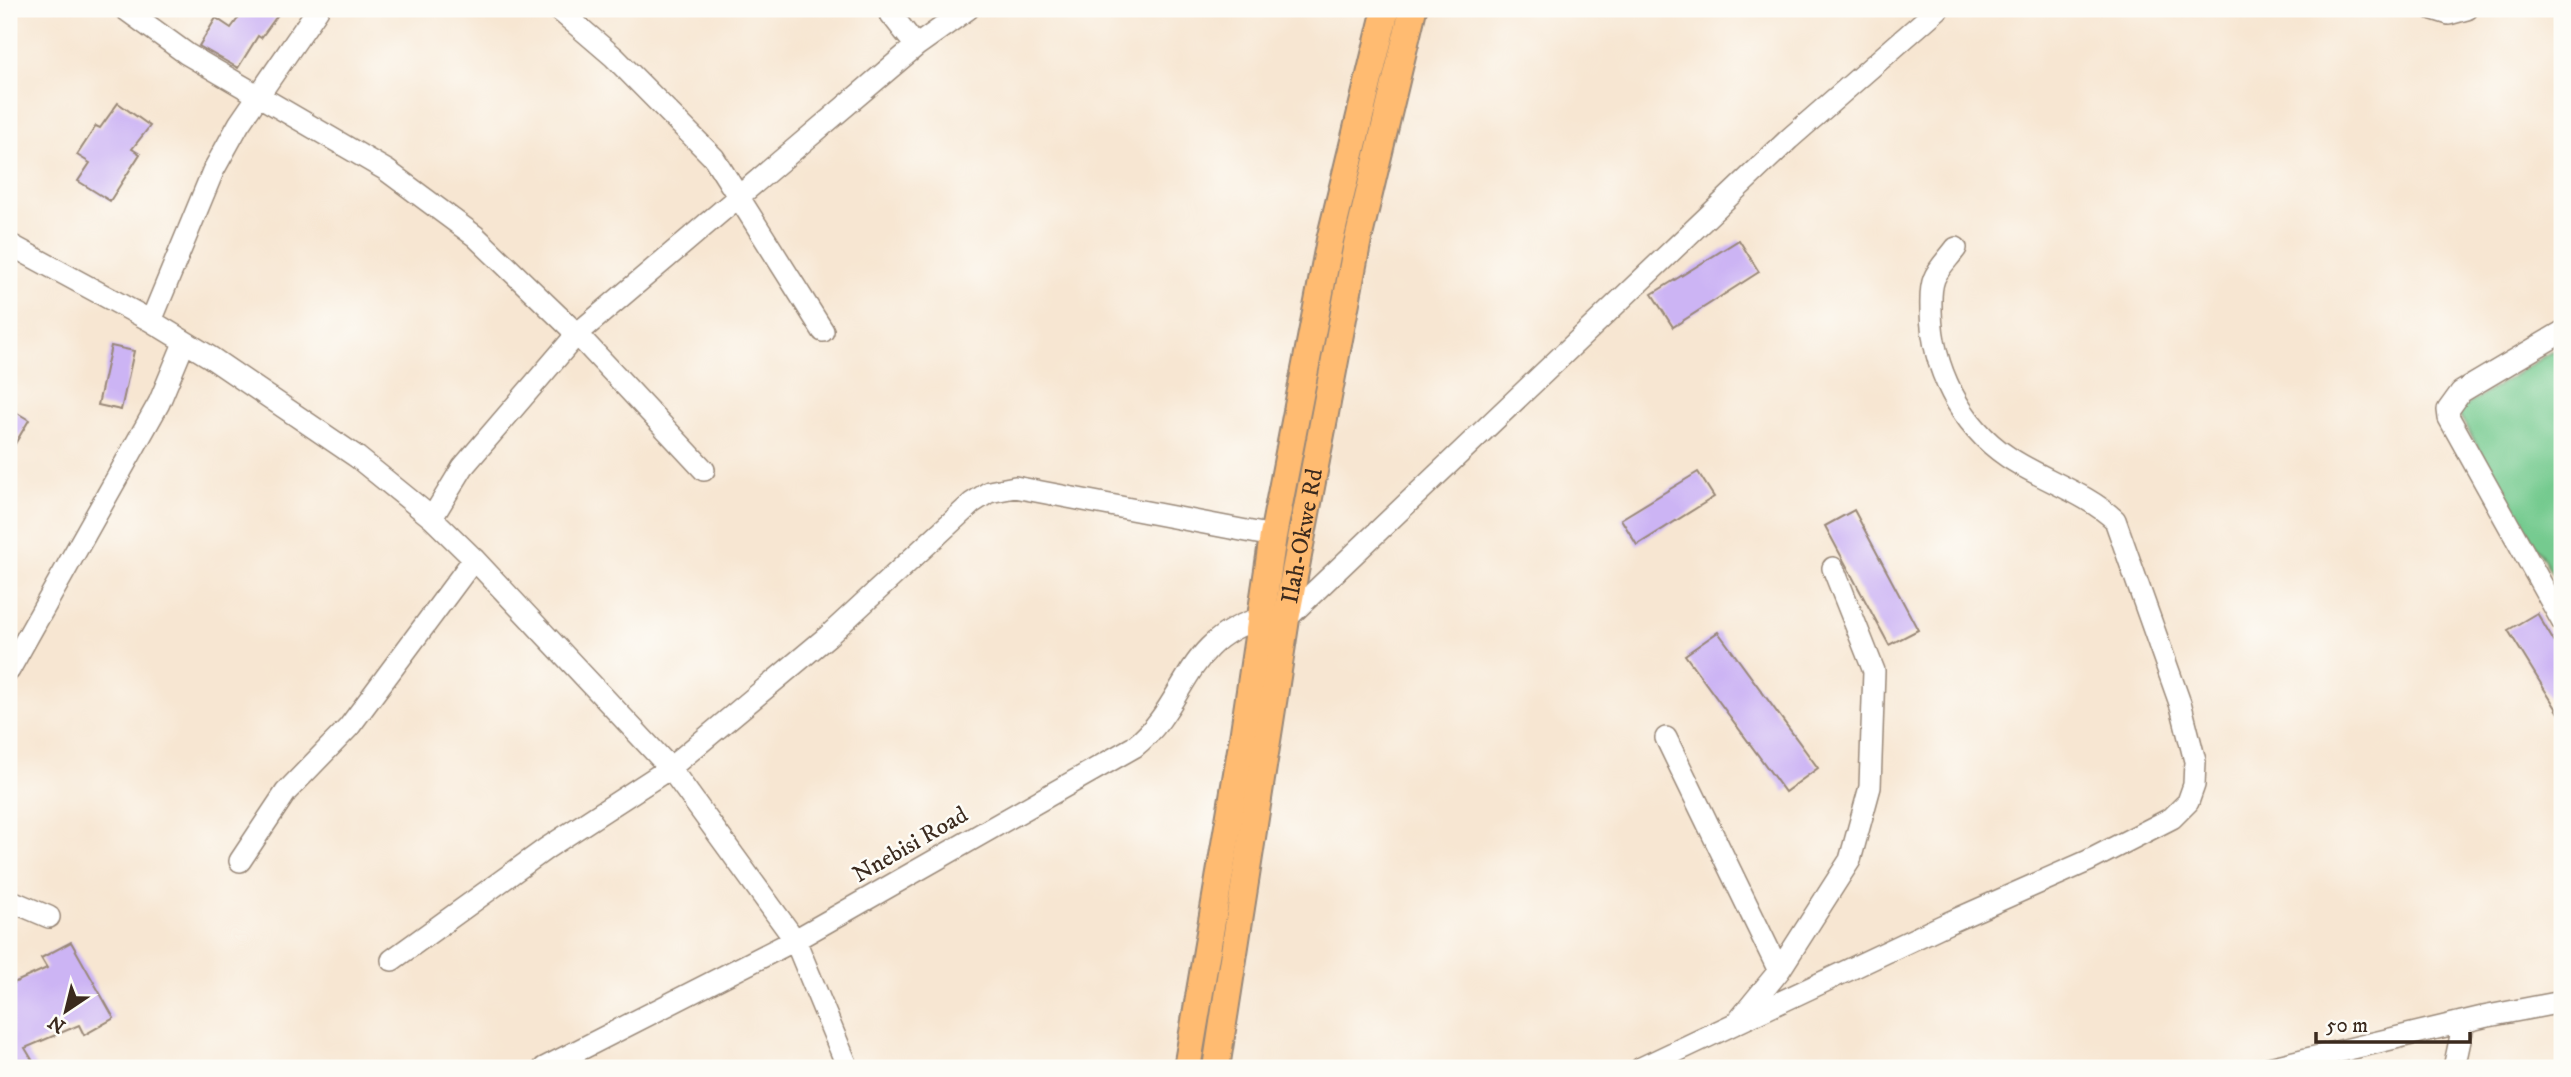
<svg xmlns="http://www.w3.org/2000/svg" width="2571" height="1077" font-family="'IM FELL DW Pica',serif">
	<rect width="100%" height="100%" fill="#fdfcf7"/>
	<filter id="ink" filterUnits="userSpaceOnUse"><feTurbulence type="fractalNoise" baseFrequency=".0143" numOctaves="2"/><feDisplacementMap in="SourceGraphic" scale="14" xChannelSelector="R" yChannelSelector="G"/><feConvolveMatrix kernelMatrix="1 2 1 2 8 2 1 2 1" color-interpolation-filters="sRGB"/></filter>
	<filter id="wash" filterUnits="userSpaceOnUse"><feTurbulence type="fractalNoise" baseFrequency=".00686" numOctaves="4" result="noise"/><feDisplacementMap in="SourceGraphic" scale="28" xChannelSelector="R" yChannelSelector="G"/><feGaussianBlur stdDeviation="1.57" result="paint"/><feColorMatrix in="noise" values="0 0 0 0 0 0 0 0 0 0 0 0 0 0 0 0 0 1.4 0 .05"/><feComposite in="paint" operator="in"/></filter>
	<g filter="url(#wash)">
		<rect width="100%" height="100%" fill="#f7e6d2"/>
		<!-- green -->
		<path fill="#75ca8f" stroke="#587a56" stroke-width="2" d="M2562,345v245l-105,-179z"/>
		<g id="blocks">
			<!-- building -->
			<path fill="#ccb4f4" d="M245,9h37l-21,29 -3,-2 -20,32 -39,-22 17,-28 15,10z
				M118,103l32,23 -18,23 8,5 -30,47 -32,-20 12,-18 -13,-8 19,-29 4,2z
				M1739,240l20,32 -86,55 -21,-33z
				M111,346l23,5 -13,59 -23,-5z
				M9,408l20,12 -20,34z
				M1698,472l16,25 -77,48 -16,-26z
				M1854,510l64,120 -29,15 -64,-119z
				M2537,613l25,42v63l-54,-88z
				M1718,632l100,136 -33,24 -100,-137z
				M71,942l43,76 -30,17 -5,-10 -54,23 12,20h-28v-83l38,-17 -6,-10z"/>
		</g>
	</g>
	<g filter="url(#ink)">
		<use href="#blocks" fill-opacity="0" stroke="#998878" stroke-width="2"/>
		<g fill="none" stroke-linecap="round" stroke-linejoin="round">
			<defs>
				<path id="minor" d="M125,9l62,45 199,116 89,66 102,98 127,136
					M558,9l56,48 100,101 109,173
					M887,9l29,37
					M2433,9l16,5 18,-5
					M9,244l142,77 59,36 147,100 75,61 42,41 196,209 125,172 53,128
					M151,321l62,-150 26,-47 79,-115
					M2562,332l-101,60 -13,18 1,8 113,203
					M432,518l31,-51 114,-133 339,-288 52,-37
					M1286,619l503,-480 149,-130
					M9,670l150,-267 25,-60
					M1666,738l113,233
					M240,861l46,-69 63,-65 125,-168
					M9,900l40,17
					M392,960l155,-112 123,-80 158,-132 144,-133 17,-11 26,-5 258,49
					M1739,1020l40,-49 71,-111 20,-73 4,-116 -41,-103
					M544,1068l251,-128 339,-193c54,-43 49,-108 128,-129
					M1641,1068l307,-145 140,-62 84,-43 16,-16 6,-17 1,-24 -14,-55 -66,-186c-30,-28 -73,-40 -107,-63 -48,-32 -76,-90 -77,-146 0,-11 -1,-22 3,-32 4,-11 15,-21 22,-31
					M2269,1068l214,-51 79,-15
					M2454,1068l10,-46"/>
				<g id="major">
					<path d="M1187,1068l56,-330 30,-202 57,-296 56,-231"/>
					<path id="s1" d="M1216,1068l70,-449 71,-375 56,-235"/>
				</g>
			</defs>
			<!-- minor casing -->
			<use href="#minor" stroke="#998878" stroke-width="24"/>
			<!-- major casing -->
			<use href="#major" stroke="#998878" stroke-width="30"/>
			<!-- minor -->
			<use href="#minor" stroke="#fff" stroke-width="21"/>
			<!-- major -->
			<use href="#major" stroke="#ffbb71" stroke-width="26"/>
		</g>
	</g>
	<g text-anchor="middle" stroke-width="5" stroke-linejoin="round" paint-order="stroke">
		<!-- street labels -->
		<g font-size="24" fill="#3b2a1e" stroke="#fdfcf7">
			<text dy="8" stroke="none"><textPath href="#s1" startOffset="539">Ilah-Okwe Rd</textPath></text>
			<text transform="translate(910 844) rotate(-30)" y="8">Nnebisi Road</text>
		</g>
	</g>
	<!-- margin -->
	<rect width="2571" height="1077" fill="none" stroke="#fdfcf7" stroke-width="35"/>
	<!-- north arrow -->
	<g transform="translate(66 1011) rotate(215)" stroke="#fdfcf7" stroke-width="5" paint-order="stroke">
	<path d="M0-5L12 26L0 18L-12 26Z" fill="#3b2a1e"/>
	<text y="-10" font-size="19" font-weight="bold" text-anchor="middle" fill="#3b2a1e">N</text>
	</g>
	<!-- scale -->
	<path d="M2316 1032v10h154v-10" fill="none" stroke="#3b2a1e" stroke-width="3.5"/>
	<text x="2326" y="1032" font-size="21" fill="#3b2a1e" stroke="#fdfcf7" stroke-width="5" paint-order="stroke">50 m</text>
</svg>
